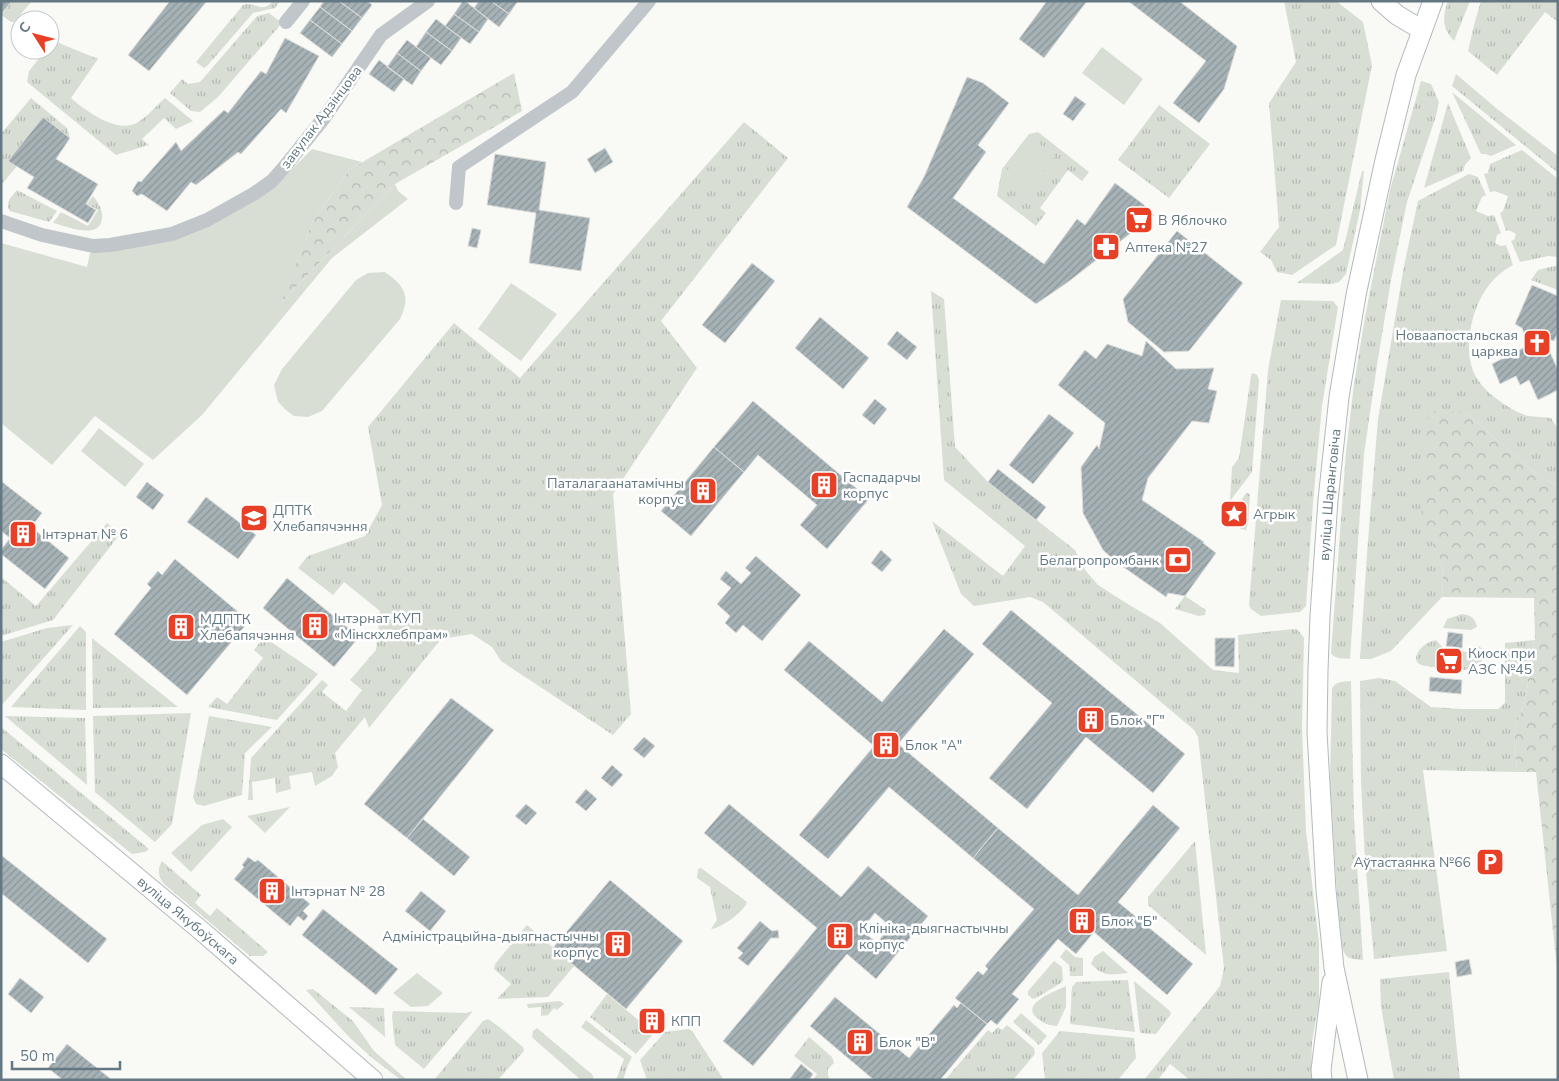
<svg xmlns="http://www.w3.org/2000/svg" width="1559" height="1081" font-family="'Nunito Sans',sans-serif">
	<defs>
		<pattern id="grass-tufts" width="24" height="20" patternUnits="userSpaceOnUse" patternTransform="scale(1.25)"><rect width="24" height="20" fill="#d9ded5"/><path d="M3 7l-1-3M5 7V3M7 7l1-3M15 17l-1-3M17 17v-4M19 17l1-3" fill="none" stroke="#b4b9b2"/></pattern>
		<pattern id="forest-crowns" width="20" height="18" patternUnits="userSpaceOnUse" patternTransform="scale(1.25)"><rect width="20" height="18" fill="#d9ded5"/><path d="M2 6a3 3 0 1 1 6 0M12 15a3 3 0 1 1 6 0" fill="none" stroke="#b4b9b2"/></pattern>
		<pattern id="building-hatch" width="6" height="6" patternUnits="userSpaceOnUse" patternTransform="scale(1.25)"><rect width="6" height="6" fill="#a6b2b6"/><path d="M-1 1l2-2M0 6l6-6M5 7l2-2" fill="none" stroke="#8b9699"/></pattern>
	</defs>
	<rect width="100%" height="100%" fill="#f9f9f6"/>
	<!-- grass -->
	<path fill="url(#grass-tufts)" d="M12,1h20l-18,21h-3l-10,-7z
		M273,1h7l-5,7 -22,5 -45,52 -4,3 -8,-6 47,-57c12,-5 19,10 30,-4z
		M1284,1h52l27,21 9,43 -36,180 -44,30 -15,-3 -6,-12 -11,-8 19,-25 -10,-124 27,-41z
		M1448,1h22l-16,40c-12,-14 -12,-23 -6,-40z
		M1481,1h77v21l-13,-10 -48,63 -29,-24 6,-26z
		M269,13l13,10 -64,74 -18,15 -9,-1 -21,-18 12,-14 6,5 12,-2 57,-66z
		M54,41l44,18 -27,39c15,13 47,37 67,24 10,-6 18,-16 27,-24l28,23 -17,8 -12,-11 -22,21 7,6 -33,10 -89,-73 2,-11 17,-21h4v-4z
		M1456,74l40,34 62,48v17l-106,-87z
		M1421,81l10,3 8,18 -3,14 -29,86 -16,78 -14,85 -13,89 -14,205c-7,-1 -14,1 -19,-6l15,-201 8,-68 11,-67 25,-127z
		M1452,92l64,53 -25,11 -5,-2h-5z
		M31,98l36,30 3,10 -27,-20 -35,43 9,5 -16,19v-51z
		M1448,103l23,55 -6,7 -2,6 -39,17z
		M1159,105l51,39 -41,54 -51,-38z
		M744,122l44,36 -127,163 36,47 -84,126 18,220 -18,21 -112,-74 -9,-14 -20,-13 -31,5 -72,89 -4,-11 -30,36 3,14 -6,9 -17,10 -3,-14 -23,4 2,13 -15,4 -1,-15 -23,4 1,18h-5l3,-42 71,-78 6,5 -6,7 24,19 16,-21 -12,-10 26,-30 4,-39 -36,-29 -11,13 -35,-27 10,-12 57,-20 17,-31 -14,-78 86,-104 66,55z
		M1038,132l51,40 -7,9 -14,-11 -28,38 6,5 -10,13 -39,-30 5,-27 27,-35z
		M1522,150l36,29v78l-10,-1 -28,6 -9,-21 3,-1 2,-6 -7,-4 -3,1 -6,-18 3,-2 5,-15 -14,-5 -4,1 -6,-18 4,-1 2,-9z
		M1362,171h2l-4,39 -14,64 -7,8 -7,2 -35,-1 46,-33z
		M1469,174l9,3 8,18 -4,2 -6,14 12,5 6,-1 7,18 -4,2 -2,8 6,3 5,-1 7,20c-22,12 -33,30 -40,53 -6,22 -7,48 8,66 5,7 13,13 20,18 9,6 17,11 27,14 8,1 16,1 23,2l7,11v56l-17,-7 -76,-66 -44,106 22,48 -1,31 -51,54 -20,8h-11l7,-106 11,-134 26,-153 14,-65z
		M17,190l40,21 -8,11 -39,-11c-6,-8 2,-15 7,-21z
		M93,196c5,6 10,14 9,22 -2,23 -35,8 -49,5l8,-11 27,14 10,-16 -11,-6z
		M1558,265v25l-27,-10 7,-10z
		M931,291l13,8 11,148 33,35 87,68 10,20 13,15 28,18 34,20 53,47 26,3 -1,-38 56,-6 4,1 6,8 -2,89 4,104 13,112v59l-7,40 -1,38h-121l-20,-16 -12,16h-14l76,-94 4,-18 -26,-231 -4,-7 -151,-128 -13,-5 -56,9 -13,-12 -29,-73 71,55 22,-30 -81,-66z
		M1281,300l52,1 5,6 -16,99 -9,96 -7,104 -6,6 -39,4 -10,-7 -2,-4 19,-235z
		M1252,373c6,1 6,3 7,8l-7,91 -22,29 2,-34 7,-9 12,-82z
		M1246,493l4,1 -2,30 -2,6 -5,-1 -7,-9 1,-10z
		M107,523l13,11 -67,86 -52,16v-59l35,29z
		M1185,596l21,14 -1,5 -6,1 -24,-7z
		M1462,614c9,1 13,4 15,13l-6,3 -28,-2 4,-9z
		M73,625l-72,81v-64l46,-14z
		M80,626l6,6v78l-75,-3z
		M264,637l54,37 -41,46 -69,-13 9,-10 10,7 36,-46 -9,-8z
		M92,638l86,69 -85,1z
		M1436,640l8,9 23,3 3,-4 6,-3 4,2 5,4c-2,24 -26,19 -42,17 -8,-1 -17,-1 -24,-4l-3,-4c0,-10 10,-18 20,-20z
		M1535,640l-6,28 -2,21 -6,23 -7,18 3,42 -94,-2 24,181 -73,8 -9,-98 -4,-79 -1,-101 19,-3 16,3 36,26 30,2h37l7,-6v-60z
		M1351,681l3,135 9,144c-17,-1 -17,-2 -23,-18l-10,-160 2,-94c5,-7 11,-6 19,-7z
		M191,713l-19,111 -17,18 -60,-50 -2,-76z
		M5,716l80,2 2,67z
		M209,716l63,11 -27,26 -3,42 -38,11 -8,-2 -3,-7z
		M1,727l148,122 -4,3 -13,2 -131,-105z
		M290,807l-25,26 -18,-17z
		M223,819l9,8 -41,45 -20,-19 31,-28z
		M1195,841l11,114 -58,-50v-8z
		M162,861l39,34 -6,8 15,13 7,-8 51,44 -5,4h-13l-86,-72c-6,-8 -7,-14 -2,-23z
		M701,868l46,34c-2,9 -27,27 -36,27l6,-9 -7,-33 -13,-9 1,-9z
		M527,925l47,41 -26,31 -51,2 14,-15 -17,-15 1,-5z
		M1066,949l9,8 8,1v18h-13l-1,-11 -9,-8z
		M1103,951l25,22c-19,2 -24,4 -37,-9l3,-7z
		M1054,961l8,6 1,13 -2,3 -25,15 -3,1 -5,-4v-4z
		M1449,972l11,108h-66l-13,-73 -1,-28z
		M1128,980l7,52 -65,-8 2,-37 4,-5z
		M1134,981l36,30 1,3 -15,20 -16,-1z
		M1066,986v21l-9,19c-11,-1 -12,-2 -21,-9 -15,-14 20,-26 30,-31z
		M313,989l40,32 21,30 33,29h-6l-29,-22 -23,-21 -43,-47z
		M607,994l47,39 -18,21 -46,-37z
		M560,1001l4,3 -7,6 -3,-2 -6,7 -7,1v-9l-13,1 -1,-4z
		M349,1007l35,1 1,29z
		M393,1011l73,2 7,-2 -49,58 -29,-24 -3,-29z
		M1021,1013l26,23 -8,9 -26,-23z
		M488,1019l10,7 25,21 1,4 -26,29h-64l49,-59z
		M586,1020l46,37 -4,8 -5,15h-7l8,-21 -43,-32z
		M1007,1025l27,23 1,6 -22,26h-68l43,-50 4,3 6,-6 4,3z
		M537,1028l51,43 4,3 2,6h-13l-45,-39 -4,-4 1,-6z
		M689,1029l3,2 32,49h-77l-7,-20 25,-28z
		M1060,1031l74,7 2,20 -18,22h-73l-3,-27z
		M809,1037l23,20 2,6 -6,6v6l2,5h-17l4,-6 -23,-18z"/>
	<!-- forest -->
	<path fill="url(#forest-crowns)" d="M514,73l8,38 -127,73 -115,120 32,-81 37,-53z
		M1428,411l37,1 76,66 17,7v493l-22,-206h-19l-3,-42 7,-18 6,-23 2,-21 6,-28 -1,-42 -92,-1 1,-31 -22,-47z"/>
	<!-- park -->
	<path fill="#d9ded5" d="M1102,47l41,32 -19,26 -42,-32z
		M1032,138l23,18 -28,38 -24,-18z
		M312,149l50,13 -13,8 -37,53 -31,80 114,-119 3,7 10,8 -76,59 -130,157 -49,45 -58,-44 -43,49 -51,-42v-180l86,24 3,-14 79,-14 118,-65z
		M385,272c20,14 26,24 15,47l-78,92 -14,6 -14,-1 -8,-6 -8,-8 -4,-17 8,-16 74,-89 12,-7z
		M511,283l46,31 -36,47 -43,-32z
		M99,428l45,36 -19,23 -44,-36z
		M417,973l26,20 -15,13 -17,1 -18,-14z"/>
	<!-- building -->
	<path fill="url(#building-hatch)" stroke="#dbdbd9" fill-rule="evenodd" d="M1,1h11l-11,13z
		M170,1h37l-58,70 -21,-16z
		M324,1h15l23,17 -10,13 -32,-24z
		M339,1h28l5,4 -10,13z
		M463,1h2l23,18 -9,13 -25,-18z
		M479,1h12l18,13 -10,13 -25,-19z
		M491,1h27l-9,13z
		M1047,1h40l-43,57 -25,-19z
		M1128,1h51l58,45 -13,43 -25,34 -26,-20 33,-42z
		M320,7l32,24 -10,13 -32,-24z
		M454,14l25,18 -9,12 -25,-18z
		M436,19l25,19 -9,13 -26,-19z
		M310,20l32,24 -10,13 -32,-24z
		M426,32l26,19 -11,14 -25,-18z
		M285,38l34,18 -33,57 -5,-4 -40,45 -3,-2 -42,33 -5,-3 -24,29 -25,-17 -5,2 -5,-5 6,-10 3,1 35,-40 5,9 43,-41 4,3 33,-42 5,3z
		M407,40l24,18 -10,13 -24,-18z
		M397,53l24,18 -9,14 -25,-18z
		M379,60l25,19 -10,13 -25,-18z
		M967,77l16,6 26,20 -31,42 8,7 -33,46 91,66 33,-45 8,6 30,-42 28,21 11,11 -86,67 -32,22 -129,-97 17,-30z
		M1075,96l11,8 -13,17 -10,-7z
		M43,117l27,21 -14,21 42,25 -12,20 10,6 -8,13 -61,-35 7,-11 -26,-16z
		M605,148l8,14 -18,11 -8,-14z
		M495,154l51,8 -7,48 51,8 -9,53 -52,-8 7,-50 -49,-8z
		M472,228l9,2 -4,18 -9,-2z
		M1177,231l66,52 -54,68 -25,1 -36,-30 -5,-23z
		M752,263l23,18 -50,62 -23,-18z
		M1532,285l26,11v36l-4,9 -11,-4 15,33v20l-20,10 -9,-20 -9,5 -4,-9 -16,8 -8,-20 37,-19 -7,-17 -7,-4z
		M820,317l49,41 -26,31 -48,-41z
		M897,331l20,16 -10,13 -20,-16z
		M1146,341l30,28 38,-1 -6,21 9,2 -8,32 -17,-2 -44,57 -6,22 62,42 -1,1 13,10 -31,43 -17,-3 -2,4 -51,-36 -12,-11 -20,-37 -2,-46 16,-22 2,4 6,-26 -47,-38 27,-35 11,9 11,-15 35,12z
		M875,399l12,10 -13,16 -12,-10z
		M753,401l116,98 -42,50 -27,-24 17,-20 -59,-50 -14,17 -30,-25z
		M1049,414l25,19 -41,51 -24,-19z
		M714,447l30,25 -53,64 -30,-25z
		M998,469l48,38 -10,13 -48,-38z
		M1,481l41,32 -11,14 38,31 -24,31 -44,-35v-4l9,-12 -9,-7z
		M147,482l17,13 -11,15 -17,-13z
		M206,497l50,38 -18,24 -51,-37z
		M881,550l11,10 -10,12 -11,-9z
		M756,556l45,39 -39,46 -19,-16 -7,8 -11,-10 5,-7 -13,-12 14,-16 -11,-9 6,-8 15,13 10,-11 -6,-5z
		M175,559l74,62 -62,74 -73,-61 37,-46 -4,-4 11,-13 4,4z
		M287,578l72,59 -25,30 -71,-59z
		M1011,610l174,144 -32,39 -67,-56 -59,72 -38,-31 63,-75 -70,-59z
		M944,629l30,25 -76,90 100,84 -25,30 -84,-71 -61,72 -29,-24 75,-89 -90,-76 25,-29 73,61z
		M1448,632l15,2 -1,14 -16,-2z
		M1215,638h20l-1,29 -19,-1z
		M1440,651l15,3 -2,11 -15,-2z
		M1430,677l32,3 -1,14 -32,-3z
		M451,698l43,32 -87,108 -43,-34z
		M644,737l11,9 -11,12 -11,-9z
		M612,765l11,10 -11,12 -11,-9z
		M586,789l11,10 -11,12 -11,-9z
		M526,804l11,9 -11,12 -11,-9z
		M729,804l112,93 27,-31 60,50 -52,63 -29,-25 -94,112 -30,-25 94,-113 -113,-95zM875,913l15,13 -13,17 -16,-13z
		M1153,805l27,23 -62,74 75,62 -26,31 -73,-63 -18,22 -18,-15 -46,55 7,5 -22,26 -6,-5 -4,4 -32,-26 23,-27 5,4 5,-6 -3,-3 49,-57 -61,-51 25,-30 80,67z
		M423,819l47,38 -16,19 -47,-38z
		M1,855l106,84 -19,24 -87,-70z
		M248,857l7,5 3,-2 52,44 -7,7 5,5 -4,5 -6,-5 -8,10 -56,-47 10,-12 -2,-2z
		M610,880l73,61 -57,68 -73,-61z
		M421,891l25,20 -16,20 -25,-20z
		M323,909l75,60 -22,26 -74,-60z
		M760,921l12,10 6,-1 1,8h-8l-23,28 -10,-8 5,-5 -6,-5z
		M1469,959l3,15 -15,3 -2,-15z
		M20,978l24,19 -13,16 -23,-19z
		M835,997l74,61 45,-53 3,3 4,-5 26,21 -47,56h-66l-64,-54z
		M652,1012l9,7 -10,12 -8,-7z
		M67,1044l45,36h-49l-15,-12z
		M801,1064l12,10 -4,6h-20z"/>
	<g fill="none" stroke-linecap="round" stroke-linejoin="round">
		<defs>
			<g id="secondary">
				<path d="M1381,1l16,14 25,15"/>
				<path id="s1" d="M1,764l203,169 169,147"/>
				<path d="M1322,1080l-1,-10 11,-88"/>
				<path id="s2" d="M1358,1080l-24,-112 -8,-78 -9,-158 1,-62 2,-54 8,-116 11,-103 17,-102 29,-135 21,-85 27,-74"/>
			</g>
		</defs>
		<!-- secondary casing -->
		<use href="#secondary" stroke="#b2babe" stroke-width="21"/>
		<!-- street -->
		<path stroke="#c0c6c9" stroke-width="14" d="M286,22l17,-21
			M456,203l3,-36 113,-75 77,-91
			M1,221l41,14 51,11 17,-1 62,-11 35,-14 48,-27 17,-12 14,-16 38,-47 57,-83 47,-34"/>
		<!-- secondary -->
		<use href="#secondary" stroke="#fff" stroke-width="19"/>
	</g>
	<!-- icons -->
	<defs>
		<symbol id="supermarket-square" viewBox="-11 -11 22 22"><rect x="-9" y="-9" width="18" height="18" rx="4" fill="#e84027" stroke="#fff"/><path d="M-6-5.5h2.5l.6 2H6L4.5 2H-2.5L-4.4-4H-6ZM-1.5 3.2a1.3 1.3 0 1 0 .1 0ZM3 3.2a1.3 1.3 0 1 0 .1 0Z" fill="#fff"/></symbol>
		<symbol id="pharmacy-square" viewBox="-11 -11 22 22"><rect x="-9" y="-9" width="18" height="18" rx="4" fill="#e84027" stroke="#fff"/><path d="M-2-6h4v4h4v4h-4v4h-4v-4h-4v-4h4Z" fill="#fff"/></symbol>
		<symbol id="church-square" viewBox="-11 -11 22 22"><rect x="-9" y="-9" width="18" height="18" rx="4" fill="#e84027" stroke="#fff"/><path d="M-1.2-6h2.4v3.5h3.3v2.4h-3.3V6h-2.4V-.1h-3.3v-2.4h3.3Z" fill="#fff"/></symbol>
		<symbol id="building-square" viewBox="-11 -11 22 22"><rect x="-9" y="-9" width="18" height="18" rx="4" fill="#e84027" stroke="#fff"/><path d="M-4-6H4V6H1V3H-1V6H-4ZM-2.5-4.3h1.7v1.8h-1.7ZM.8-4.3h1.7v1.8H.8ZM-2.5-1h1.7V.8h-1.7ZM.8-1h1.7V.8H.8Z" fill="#fff"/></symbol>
		<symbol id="sight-square" viewBox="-11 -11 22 22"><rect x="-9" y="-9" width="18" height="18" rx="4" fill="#e84027" stroke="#fff"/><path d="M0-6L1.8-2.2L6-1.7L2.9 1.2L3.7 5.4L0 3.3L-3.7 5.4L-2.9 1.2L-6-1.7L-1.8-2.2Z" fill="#fff"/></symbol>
		<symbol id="university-square" viewBox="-11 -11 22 22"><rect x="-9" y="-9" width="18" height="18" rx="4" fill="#e84027" stroke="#fff"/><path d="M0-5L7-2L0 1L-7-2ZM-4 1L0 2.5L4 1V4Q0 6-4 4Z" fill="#fff"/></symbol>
		<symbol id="bank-square" viewBox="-11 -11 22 22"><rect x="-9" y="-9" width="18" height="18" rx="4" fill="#e84027" stroke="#fff"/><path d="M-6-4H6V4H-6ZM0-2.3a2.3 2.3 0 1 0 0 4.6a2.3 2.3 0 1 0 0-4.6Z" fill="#fff"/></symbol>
		<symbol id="parking-square" viewBox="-11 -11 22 22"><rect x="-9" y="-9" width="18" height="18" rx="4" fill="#e84027" stroke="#fff"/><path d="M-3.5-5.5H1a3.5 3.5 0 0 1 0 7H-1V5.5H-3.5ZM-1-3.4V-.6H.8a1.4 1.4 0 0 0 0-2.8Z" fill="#fff"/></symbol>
	</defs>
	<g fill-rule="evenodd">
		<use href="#supermarket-square" x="1123" y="204" width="32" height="32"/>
		<use href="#pharmacy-square" x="1090" y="231" width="32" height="32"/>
		<use href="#church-square" x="1521" y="327" width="32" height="32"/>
		<use href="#building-square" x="808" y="469" width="32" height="32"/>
		<use href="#building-square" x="687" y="475" width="32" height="32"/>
		<use href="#sight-square" x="1218" y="498" width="32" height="32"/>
		<use href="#university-square" x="238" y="502" width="32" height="32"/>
		<use href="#building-square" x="7" y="518" width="32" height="32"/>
		<use href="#bank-square" x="1162" y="544" width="32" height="32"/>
		<use href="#building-square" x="299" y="610" width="32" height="32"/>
		<use href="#building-square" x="165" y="611" width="32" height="32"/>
		<use href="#supermarket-square" x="1433" y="645" width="32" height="32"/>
		<use href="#building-square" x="1075" y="704" width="32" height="32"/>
		<use href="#building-square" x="870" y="729" width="32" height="32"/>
		<use href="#parking-square" x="1474" y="846" width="32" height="32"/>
		<use href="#building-square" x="256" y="875" width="32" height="32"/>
		<use href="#building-square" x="1066" y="905" width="32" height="32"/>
		<use href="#building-square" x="824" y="920" width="32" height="32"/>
		<use href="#building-square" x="602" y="928" width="32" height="32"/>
		<use href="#building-square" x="636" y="1005" width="32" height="32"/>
		<use href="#building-square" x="844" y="1026" width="32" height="32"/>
	</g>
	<g text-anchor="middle" stroke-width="5" stroke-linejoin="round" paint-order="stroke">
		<!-- street labels -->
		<g font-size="14" fill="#637882" stroke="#fff">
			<text transform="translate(321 117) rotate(-53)" y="5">завулак Адзінцова</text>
			<text dy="5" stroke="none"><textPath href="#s2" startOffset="589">вуліца Шаранговіча</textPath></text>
			<text dy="5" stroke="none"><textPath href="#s1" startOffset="244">вуліца Якубоўскага</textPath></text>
		</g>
		<!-- poi labels -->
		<g font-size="14" fill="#637882" stroke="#fff" text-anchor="start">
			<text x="1158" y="225">В Яблочко</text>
			<text x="1125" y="252">Аптека №27</text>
			<text x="1518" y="340" text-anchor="end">Новаапостальская<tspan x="1518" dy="16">царква</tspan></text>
			<text x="843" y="482">Гаспадарчы<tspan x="843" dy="16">корпус</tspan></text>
			<text x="684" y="488" text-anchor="end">Паталагаанатамічны<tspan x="684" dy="16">корпус</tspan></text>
			<text x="273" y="515">ДПТК<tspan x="273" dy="16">Хлебапячэння</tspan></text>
			<text x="1253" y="519">Агрык</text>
			<text x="42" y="539">Інтэрнат № 6</text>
			<text x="1159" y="565" text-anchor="end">Белагропромбанк</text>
			<text x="334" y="623">Інтэрнат КУП<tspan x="334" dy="16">«Мінскхлебпрам»</tspan></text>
			<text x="200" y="624">МДПТК<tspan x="200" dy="16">Хлебапячэння</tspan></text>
			<text x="1468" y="658">Киоск при<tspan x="1468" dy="16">АЗС №45</tspan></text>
			<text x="1110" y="725">Блок "Г"</text>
			<text x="905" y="750">Блок "А"</text>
			<text x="1471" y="867" text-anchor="end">Аўтастаянка №66</text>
			<text x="291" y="896">Інтэрнат № 28</text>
			<text x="1101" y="926">Блок "Б"</text>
			<text x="859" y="933">Клініка-дыягнастычны<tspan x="859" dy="16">корпус</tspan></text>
			<text x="599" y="941" text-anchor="end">Адміністрацыйна-дыягнастычны<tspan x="599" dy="16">корпус</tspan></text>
			<text x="671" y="1026">КПП</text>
			<text x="879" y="1047">Блок "В"</text>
		</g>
	</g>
	<!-- border -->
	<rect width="1559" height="1081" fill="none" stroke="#637882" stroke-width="5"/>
	<!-- north arrow -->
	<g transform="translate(35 35) rotate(306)"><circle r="24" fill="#ffffff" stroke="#c1c9cd"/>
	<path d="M0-4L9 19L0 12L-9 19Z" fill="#e84027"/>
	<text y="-8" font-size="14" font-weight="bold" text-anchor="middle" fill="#637882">С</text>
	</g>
	<!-- scale -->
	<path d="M12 1061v8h108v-8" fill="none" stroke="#637882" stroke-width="2.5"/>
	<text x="20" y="1061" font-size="15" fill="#637882" stroke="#ffffff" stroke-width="4" paint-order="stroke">50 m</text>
</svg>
